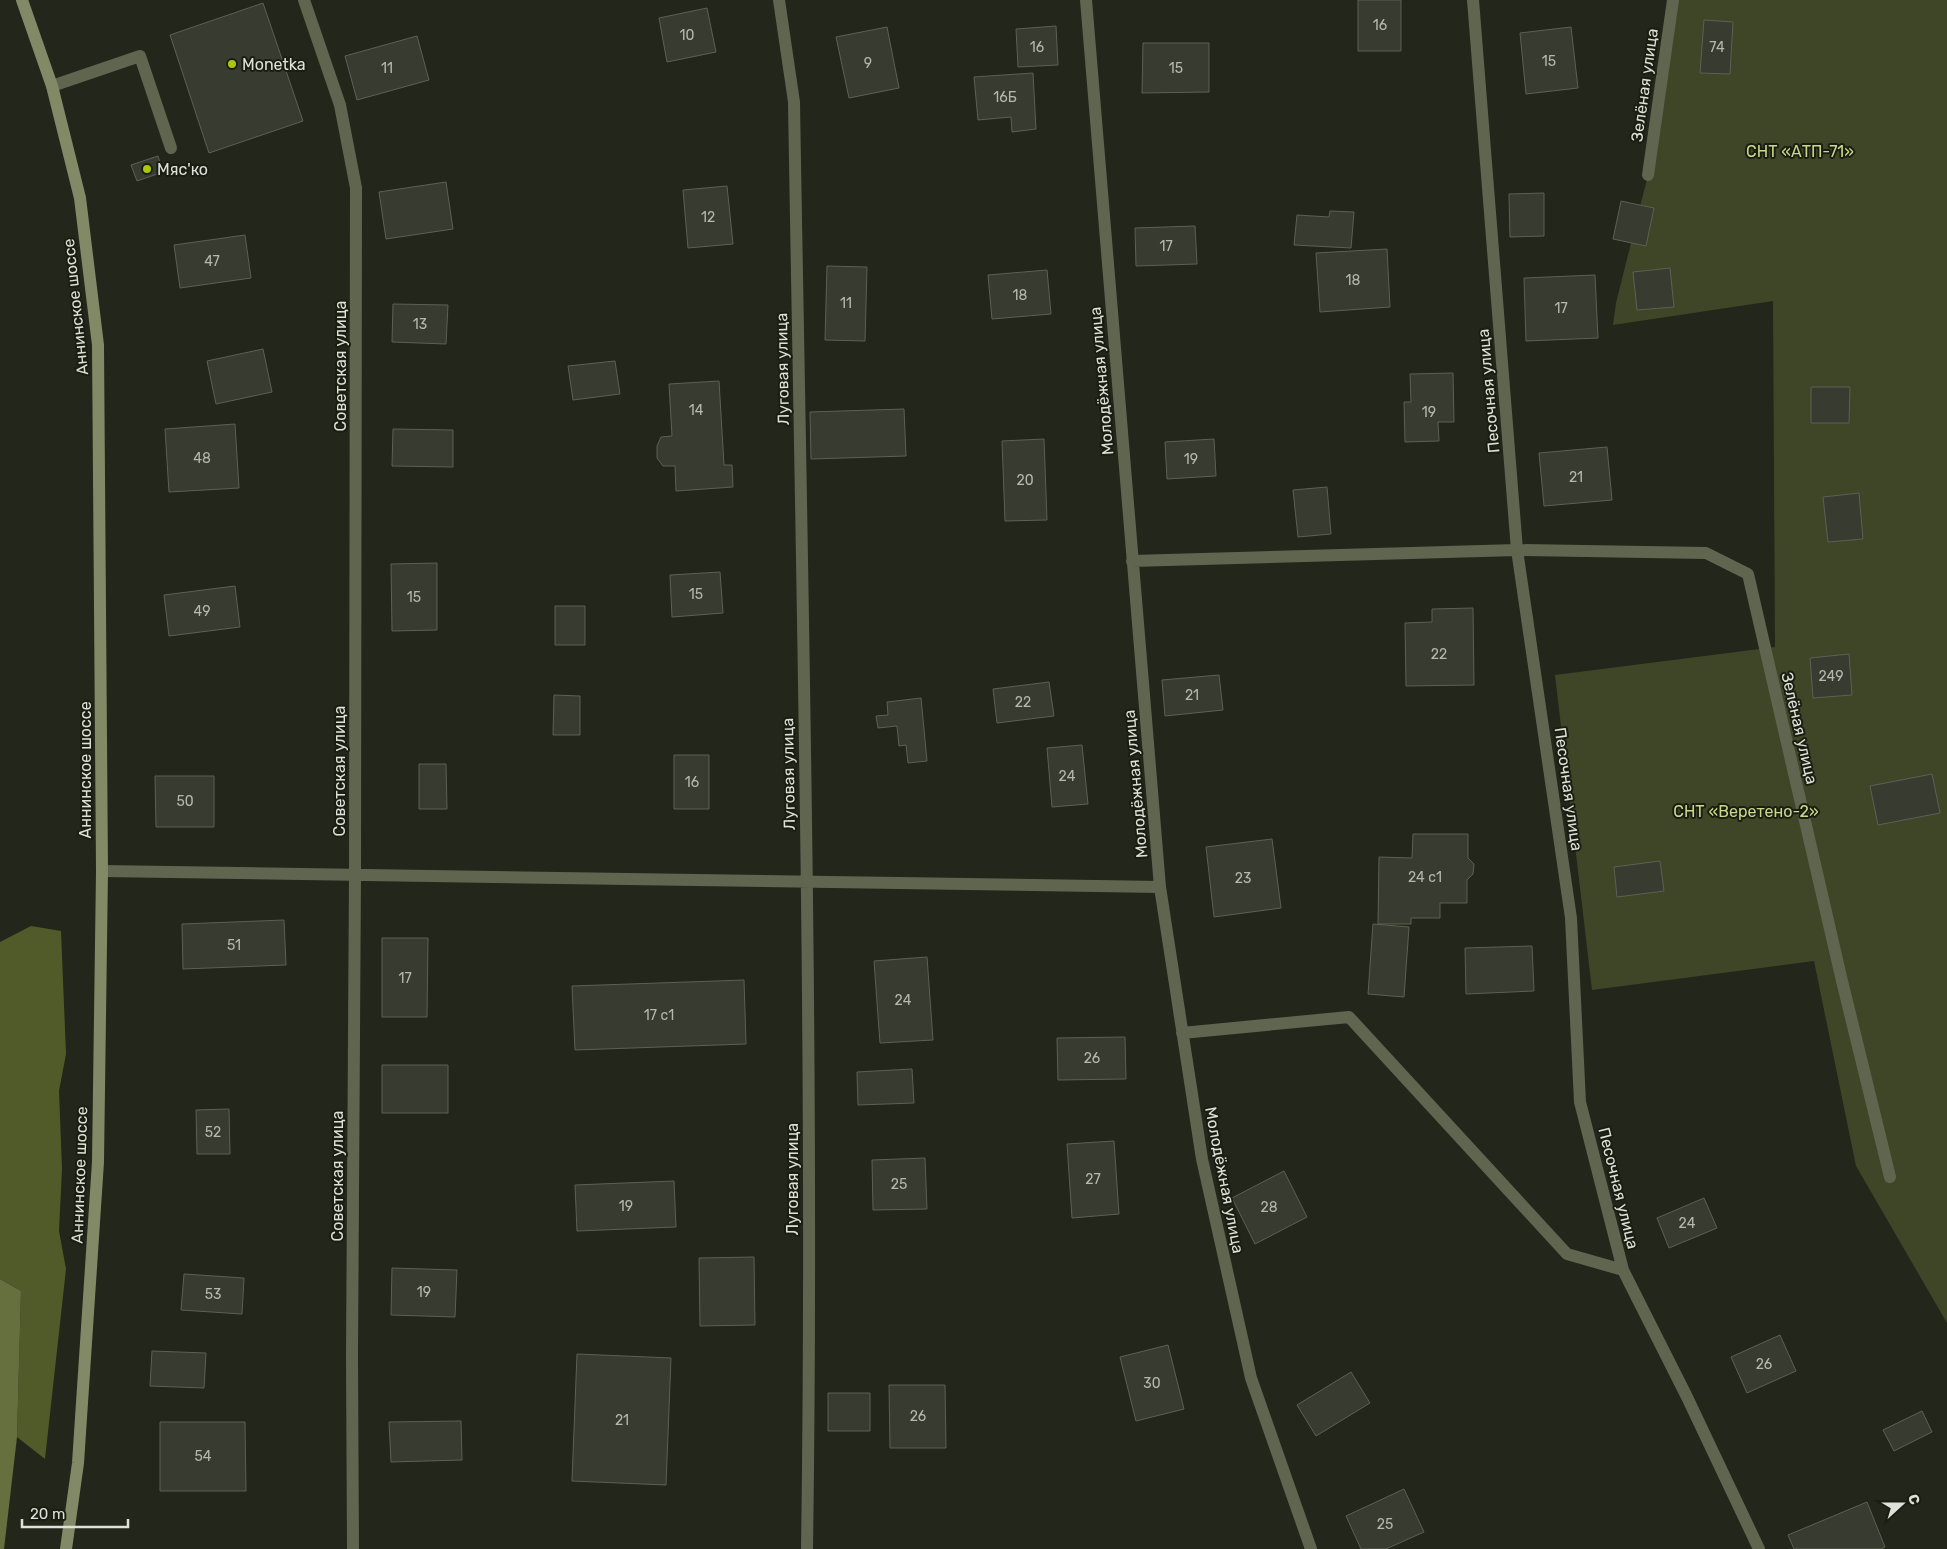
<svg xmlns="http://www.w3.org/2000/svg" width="1947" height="1549" font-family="Rubik,sans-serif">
	<rect width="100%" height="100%" fill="#23261a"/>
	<!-- green -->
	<path fill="#3f4627" d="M1673,0h274v1323l-91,-157 -42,-205 -222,29 -37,-315 220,-28 -2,-346 -160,24 3,-22 32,-128z"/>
	<!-- forest -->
	<path fill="#515b29" d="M31,926l30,5 5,123 -7,37 3,78 -3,62 7,38 -21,190 -28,-22 4,-146 -21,-12v-337z"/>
	<!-- water -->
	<path fill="#66703e" d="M0,1279l21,12 -4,146 -13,112h-4z"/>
	<!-- building -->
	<path fill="#383b2f" stroke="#5d6053" d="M1358,0h43v51h-43z
		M263,3l40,118 -94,32 -39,-118z
		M707,8l9,44 -49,10 -8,-44z
		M1704,20l29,2 -3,52 -30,-1z
		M1056,26l2,39 -40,2 -2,-38z
		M887,27l12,61 -50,10 -13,-61z
		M1571,27l7,61 -52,6 -6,-61z
		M417,36l12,44 -72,20 -12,-44z
		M1143,43h66v49l-67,1z
		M1033,73l3,56 -24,3 -1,-15 -33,3 -4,-43z
		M158,156l5,16 -26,9 -6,-16z
		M446,182l7,47 -67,10 -7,-47z
		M727,186l6,58 -45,4 -5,-58z
		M1544,193v43l-34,1 -1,-43z
		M1621,201l33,7 -8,38 -33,-7z
		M1330,211l24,1 -3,36 -57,-3 3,-30 32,2z
		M1195,226l2,38 -61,2 -1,-38z
		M245,235l6,43 -71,10 -6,-43z
		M1387,249l3,58 -70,5 -4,-59z
		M827,266l40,1 -2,74 -40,-1z
		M1670,268l4,39 -37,3 -4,-38z
		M1047,270l4,44 -59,5 -4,-44z
		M1595,275l3,63 -72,3 -2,-63z
		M393,304l55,1 -2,39 -54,-2z
		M263,349l9,43 -56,12 -9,-43z
		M615,361l5,33 -47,6 -5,-34z
		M1453,373l1,49h-16l1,19 -34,1 -1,-40h7l-1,-28z
		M719,381l5,84h8l1,22 -57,4 -1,-25h-12l-6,-8v-12l4,-9 11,-1 -3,-52z
		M1811,387h39l-1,36h-38z
		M904,409l2,47 -95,3 -1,-47z
		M235,424l4,64 -70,4 -4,-63z
		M393,429l60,1v37l-61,-1z
		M1044,439l3,81 -42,1 -3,-80z
		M1214,439l2,37 -49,3 -2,-37z
		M1607,447l5,53 -68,6 -5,-53z
		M1327,487l4,47 -33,3 -5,-47z
		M1859,493l4,46 -35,3 -5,-45z
		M437,563v67l-45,1 -1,-67z
		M720,572l3,41 -51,4 -2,-42z
		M235,586l5,41 -71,9 -5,-41z
		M555,606h30v39h-30z
		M1473,608l1,77 -68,1 -1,-63 27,-1v-13z
		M1849,654l3,41 -39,3 -3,-40z
		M1219,675l4,35 -58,6 -3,-36z
		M1049,682l5,34 -57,7 -4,-34z
		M554,695l26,1v39h-27z
		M921,698l6,63 -19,2 -2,-18 -7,1 -2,-20 -19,2 -2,-12 12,-1 -1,-13z
		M1082,745l6,59 -36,3 -5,-59z
		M674,755h35v54h-35z
		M419,764h27l1,45h-28z
		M1932,774l8,39 -62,12 -8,-39z
		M155,776h59v51h-58z
		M1413,834h55v24l6,6 -1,10 -6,6v23h-27v15h-29v6h-33l1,-67 33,1z
		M1272,839l9,69 -67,9 -8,-70z
		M1660,861l4,30 -47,6 -3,-30z
		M284,920l2,45 -103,4 -1,-45z
		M1373,924l36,3 -5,70 -36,-3z
		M382,938h46l-1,79h-45z
		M1532,946l2,45 -68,3 -1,-46z
		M927,957l6,83 -53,3 -6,-82z
		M744,980l2,64 -171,6 -3,-64z
		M1125,1037l1,42 -68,1 -1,-42z
		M382,1065h66v48h-66z
		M912,1069l2,34 -56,2 -1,-33z
		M229,1109l1,45h-33l-1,-44z
		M1114,1141l5,73 -47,4 -5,-74z
		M925,1158l2,51 -54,1 -1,-50z
		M1284,1171l23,46 -52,27 -23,-46z
		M674,1181l2,46 -99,4 -2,-46z
		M1704,1198l13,30 -48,20 -12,-30z
		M754,1257l1,68 -55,1 -1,-68z
		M392,1268l65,2 -2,47 -64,-2z
		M184,1274l60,4 -2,36 -61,-4z
		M1780,1335l16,36 -49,22 -16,-36z
		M1168,1345l16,64 -48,12 -16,-64z
		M152,1351l54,2 -2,35 -54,-2z
		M577,1354l94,4 -5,127 -94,-4z
		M1351,1372l19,31 -54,33 -19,-31z
		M889,1385h56l1,63h-56z
		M828,1393h42v38h-42z
		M1922,1411l10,21 -38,19 -11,-21z
		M461,1421l1,39 -71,2 -2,-40z
		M160,1422h85l1,69h-86z
		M1404,1489l20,43 -38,17h-25l-15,-33z
		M1867,1502l18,45 -4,2h-87l-6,-14z"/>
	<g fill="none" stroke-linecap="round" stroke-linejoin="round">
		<!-- lane -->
		<path stroke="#606550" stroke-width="12" d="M52,86l88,-30 31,92"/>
		<!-- street -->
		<path stroke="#606550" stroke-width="12" d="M304,0l36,105 16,83 -1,687 -3,481 1,193
			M779,0l15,102c8,482 20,965 13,1447
			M1086,0l74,887 42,272 49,219 60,171
			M1473,0l44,550 54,368 9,184 43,168 64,127 72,152
			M1648,175l25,-175
			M1132,561l385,-11 189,3 42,21 94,407 48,196
			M102,871l1058,16
			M1182,1033l167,-16 218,237 56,16"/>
		<!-- secondary -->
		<path stroke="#828967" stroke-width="12" d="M22,0l30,86 28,112 18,147 4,526 -4,291 -20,301 -12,86"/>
	</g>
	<!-- markers -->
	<g fill="#adc60f" stroke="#1a1d11" stroke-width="2">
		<circle cx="232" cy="64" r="5"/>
		<circle cx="147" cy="169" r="5"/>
	</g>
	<g text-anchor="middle" stroke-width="4" stroke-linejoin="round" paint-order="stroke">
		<!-- number labels -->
		<g font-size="14" fill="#b5b8ae">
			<text x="1380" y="30">16</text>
			<text x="687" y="40">10</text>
			<text x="1037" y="52">16</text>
			<text x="1717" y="52">74</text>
			<text x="1549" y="66">15</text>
			<text x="868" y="68">9</text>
			<text x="387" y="73">11</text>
			<text x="1176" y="73">15</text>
			<text x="1005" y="102">16Б</text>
			<text x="708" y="222">12</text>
			<text x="1166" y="251">17</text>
			<text x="212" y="266">47</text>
			<text x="1353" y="285">18</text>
			<text x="1020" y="300">18</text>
			<text x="846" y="308">11</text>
			<text x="1561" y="313">17</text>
			<text x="420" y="329">13</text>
			<text x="696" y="415">14</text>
			<text x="1429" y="417">19</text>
			<text x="202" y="463">48</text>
			<text x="1191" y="464">19</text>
			<text x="1576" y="482">21</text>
			<text x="1025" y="485">20</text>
			<text x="696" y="599">15</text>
			<text x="414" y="602">15</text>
			<text x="202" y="616">49</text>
			<text x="1439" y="659">22</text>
			<text x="1831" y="681">249</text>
			<text x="1192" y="700">21</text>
			<text x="1023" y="707">22</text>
			<text x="1067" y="781">24</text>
			<text x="692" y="787">16</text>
			<text x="185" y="806">50</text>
			<text x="1425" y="882">24 с1</text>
			<text x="1243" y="883">23</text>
			<text x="234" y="950">51</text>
			<text x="405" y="983">17</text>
			<text x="903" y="1005">24</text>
			<text x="659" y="1020">17 с1</text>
			<text x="1092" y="1063">26</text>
			<text x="213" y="1137">52</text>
			<text x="1093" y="1184">27</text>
			<text x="899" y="1189">25</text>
			<text x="626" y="1211">19</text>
			<text x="1269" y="1212">28</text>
			<text x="1687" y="1228">24</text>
			<text x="424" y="1297">19</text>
			<text x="213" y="1299">53</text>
			<text x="1764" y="1369">26</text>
			<text x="1152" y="1388">30</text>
			<text x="918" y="1421">26</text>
			<text x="622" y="1425">21</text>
			<text x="203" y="1461">54</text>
			<text x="1385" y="1529">25</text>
		</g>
		<!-- poi labels -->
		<g font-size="16" fill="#dfe1d9" stroke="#1a1d11" text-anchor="start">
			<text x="242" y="70">Monetka</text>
			<text x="157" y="175">Мяс'ко</text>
		</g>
		<!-- street labels -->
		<g font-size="16" fill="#dfe1d9" stroke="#1a1d11">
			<text transform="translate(1644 85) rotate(-82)" y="6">Зелёная улица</text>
			<text transform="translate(75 307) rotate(-96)" y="6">Аннинское шоссе</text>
			<text transform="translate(340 366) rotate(-90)" y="6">Советская улица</text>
			<text transform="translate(782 369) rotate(-91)" y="6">Луговая улица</text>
			<text transform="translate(1101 381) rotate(-95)" y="6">Молодёжная улица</text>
			<text transform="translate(1488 391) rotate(-95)" y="6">Песочная улица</text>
			<text transform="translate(1800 728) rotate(77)" y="6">Зелёная улица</text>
			<text transform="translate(85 770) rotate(-90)" y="6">Аннинское шоссе</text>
			<text transform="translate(339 771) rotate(-90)" y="6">Советская улица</text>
			<text transform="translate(788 774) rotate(-91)" y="6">Луговая улица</text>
			<text transform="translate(1135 784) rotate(-95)" y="6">Молодёжная улица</text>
			<text transform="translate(1569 789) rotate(82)" y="6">Песочная улица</text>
			<text transform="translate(79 1175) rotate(-88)" y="6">Аннинское шоссе</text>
			<text transform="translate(337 1176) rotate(-90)" y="6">Советская улица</text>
			<text transform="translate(792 1179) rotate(-90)" y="6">Луговая улица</text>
			<text transform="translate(1225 1180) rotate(79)" y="6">Молодёжная улица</text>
			<text transform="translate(1619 1188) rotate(76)" y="6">Песочная улица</text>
		</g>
		<!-- park labels -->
		<g font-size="16" fill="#c8d98a" stroke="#1a1d11">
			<text x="1800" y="157">СНТ «АТП-71»</text>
			<text x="1746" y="817">СНТ «Веретено-2»</text>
		</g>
	</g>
	<!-- north arrow -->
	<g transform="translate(1902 1504) rotate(69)" stroke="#1a1d11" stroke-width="4" paint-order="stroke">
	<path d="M0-4L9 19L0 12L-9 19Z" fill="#dfe1d9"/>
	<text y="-8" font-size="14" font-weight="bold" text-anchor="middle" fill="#dfe1d9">С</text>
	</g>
	<!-- scale -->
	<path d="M22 1519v8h106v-8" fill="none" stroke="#dfe1d9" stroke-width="2.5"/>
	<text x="30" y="1519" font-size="15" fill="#dfe1d9" stroke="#1a1d11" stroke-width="4" paint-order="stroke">20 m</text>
</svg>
